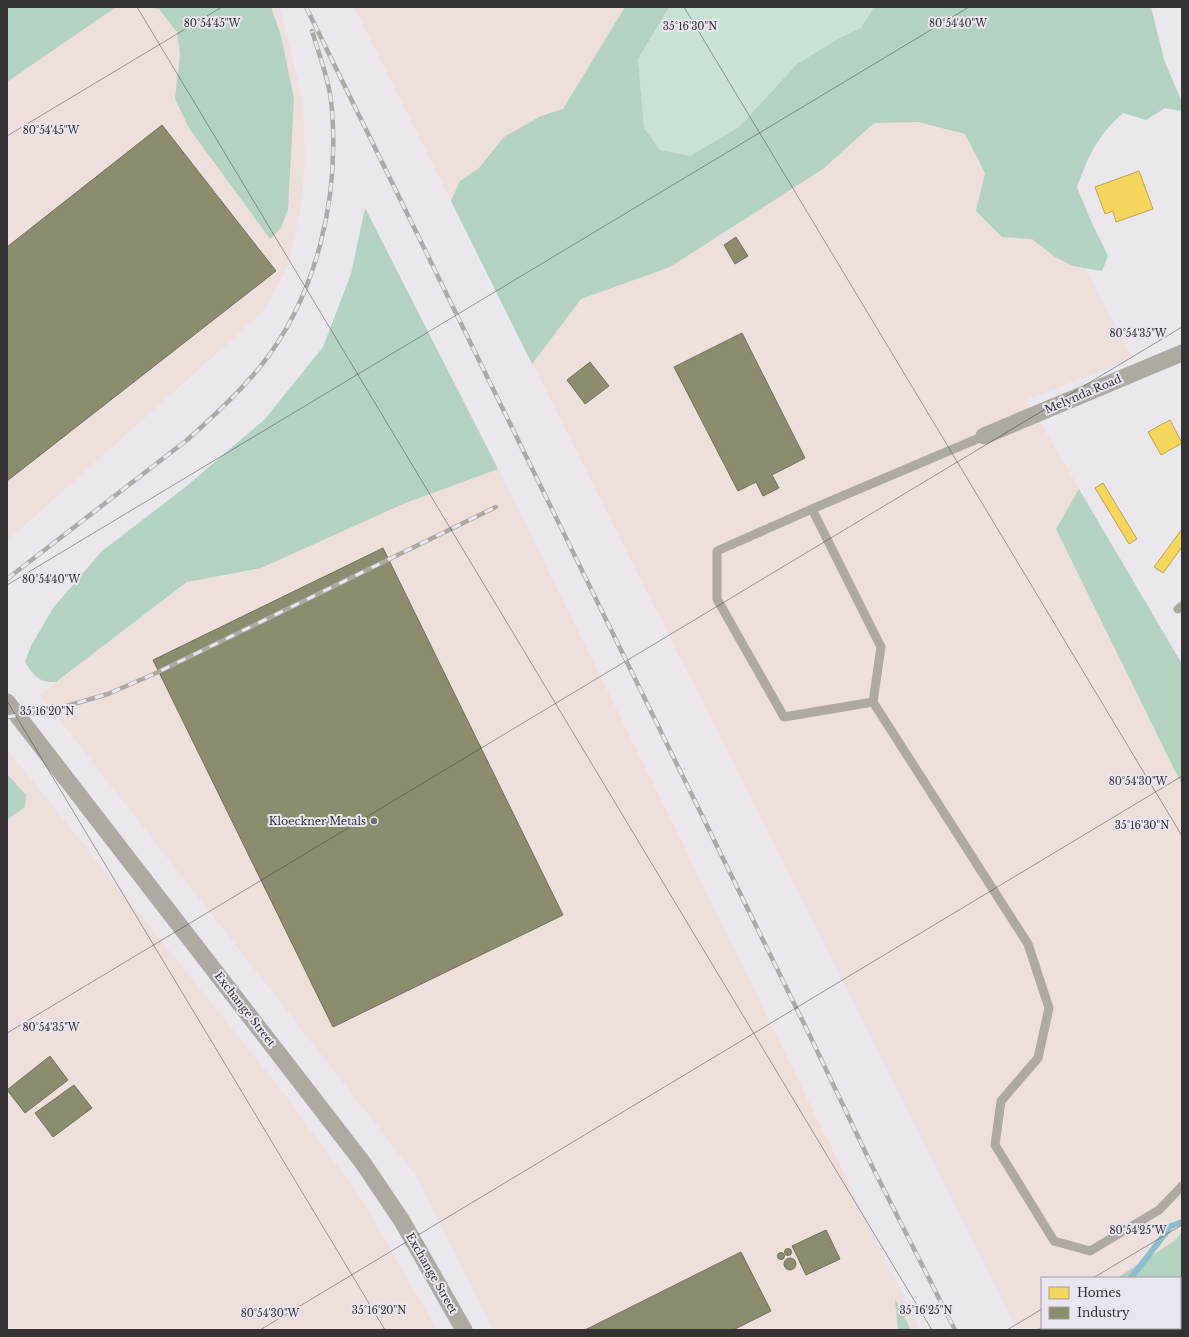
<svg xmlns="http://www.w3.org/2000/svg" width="1189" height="1337" font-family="'Libre Baskerville',serif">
	<rect width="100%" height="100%" fill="#eae7ed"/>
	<!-- industrial -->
	<path fill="#eddfdc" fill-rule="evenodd" d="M7,7h273l23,96 2,60 -5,49 -13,56 -22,42 -258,231z
		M354,7h787l32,74 -158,58 118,219 -106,42 155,264v666h-165zM1042,1278h138v50h-138z
		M454,379l254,516 212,435h-427l-76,-153 -377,-482z
		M7,749l279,347 76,104 75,130h-430z"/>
	<!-- green -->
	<path fill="#c8e2d4" d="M669,7h205l-13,21 -25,12 -39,24 -58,63 -49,29 -30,-6 -16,-22 -6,-69z"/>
	<!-- forest -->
	<path fill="#b3d2c2" d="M7,7h109l-109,75z
		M148,7h123l10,29 13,63 -6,110 -7,19 -11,11 -81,-111 -14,-29 5,-45 -3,-22 -18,-23z
		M625,7h44l-31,52 6,69 16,22 30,6 49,-29 58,-63 39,-24 25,-12 13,-21h277l14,56 17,39v9l-17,-3 -19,12 -23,-7c-25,22 -35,43 -46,74l13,32 18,37 -6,15 -29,-5 -18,-9 -23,-18 -30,-2 -26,-26 9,-38 -20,-39 -47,-12 -44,1 -51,46 -153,98 -89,32 -49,65 -81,-163 9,-20 19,-13 25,-31 37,-21 22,-7z
		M365,208l133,261 -95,35 -142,64 -74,14 -131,100c-17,1 -22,-6 -31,-20l6,-16 22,-38 49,-57 81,-62 82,-70 58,-72 28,-73z
		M1079,489l103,175v121l-126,-256z
		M7,774l19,21 -1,12 -18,13z
		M1182,1232v86l-2,2v-42h-63l57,-37z
		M895,1299l16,31h-13z
		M1180,1323l2,7h-146l6,-4v2h138z"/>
	<!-- homes -->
	<path fill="#f6d55c" stroke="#bca450" d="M1139,171l14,38 -37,13 -3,-11 -8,3 -10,-27z
		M1170,420l12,23 -21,12 -13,-23z
		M1103,483l34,56 -8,5 -34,-56z
		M1182,529v18l-19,26 -9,-6z"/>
	<!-- industry -->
	<path fill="#8c8c6e" stroke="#72715d" d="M162,125l114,146 -269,210v-234z
		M736,237l12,19 -13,8 -11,-19z
		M742,333l63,125 -33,17 7,13 -16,8 -7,-14 -18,9 -64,-124z
		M590,362l19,24 -24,18 -18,-24z
		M383,548l180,367 -230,112 -180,-367z
		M50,1056l18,24 -43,33 -18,-23z
		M74,1085l18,23 -39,29 -18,-24z
		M826,1230l14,29 -34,16 -14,-29z
		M784.5 1252a3.5 3.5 0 1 1 7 0a3.5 3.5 0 1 1-7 0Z
		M741,1252l30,59 -38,19h-148z
		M777.5 1256a3.5 3.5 0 1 1 7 0a3.5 3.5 0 1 1-7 0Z
		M784 1264a6 6 0 1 1 12 0a6 6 0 1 1-12 0Z"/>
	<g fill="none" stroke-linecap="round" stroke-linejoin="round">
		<!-- stream -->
		<path stroke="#8cbece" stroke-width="6" d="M1131,1278l40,-52 11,-4
			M1099,1330l1,-2"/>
		<!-- lane -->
		<path stroke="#aea9a2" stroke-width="9" d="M812,509l172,-73
			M1178,609l4,-3
			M873,702l-89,15 -67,-118v-48l95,-42 69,138 -8,55 155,242 21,64 -11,50 -37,43 -6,44 59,96 36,10 69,-41 23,-24"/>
		<!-- street -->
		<path stroke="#aea9a2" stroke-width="17" d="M984,436l198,-83
			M7,702l356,461 39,58 62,109"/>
		<defs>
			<path id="rail" d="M306,7l504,1029 63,132 82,162
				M7,579l180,-139c26,-23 51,-46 73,-73 57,-71 79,-168 72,-257 -2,-27 -12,-53 -20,-79
				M7,717l56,-10 45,-13 48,-21 340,-166"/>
		</defs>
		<!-- rail casing -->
		<use href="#rail" stroke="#ada9a6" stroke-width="4.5"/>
		<!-- rail -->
		<use href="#rail" stroke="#ebe5ef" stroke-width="3" stroke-dasharray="9" stroke-linecap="butt"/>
	</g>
	<!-- ticks -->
	<path fill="none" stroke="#343235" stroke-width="1" stroke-opacity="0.45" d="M137,7l795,1323M684,7l498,829M7,136l215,-129M7,585l962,-578M7,701l378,629M7,1033l1175,-706M1093,1278l89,-53M260,1330l922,-554M1007,1330l35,-21"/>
	<!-- markers -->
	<circle fill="#747175" stroke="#ebe5ef" stroke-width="1.5" cx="374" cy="821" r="4"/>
	<g text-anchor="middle" stroke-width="4" stroke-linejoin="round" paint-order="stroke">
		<!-- street labels -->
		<g font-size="11" fill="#343235" stroke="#ebe5ef">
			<text transform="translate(1083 394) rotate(-23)" y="4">Melynda Road</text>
			<text transform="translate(245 1009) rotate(52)" y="4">Exchange Street</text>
			<text transform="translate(432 1273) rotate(60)" y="4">Exchange Street</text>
		</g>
		<!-- poi labels -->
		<g font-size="11" fill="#343235" stroke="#ebe5ef" text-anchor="end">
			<text x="366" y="825">Kloeckner Metals</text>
		</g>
	</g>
	<g font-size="10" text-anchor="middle" fill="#343235" stroke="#ebe5ef" stroke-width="4" stroke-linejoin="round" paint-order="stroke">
		<text x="212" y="27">80°54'45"W</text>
		<text x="958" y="27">80°54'40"W</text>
		<text x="690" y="30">35°16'30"N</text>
		<text x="51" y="134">80°54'45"W</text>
		<text x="1138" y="337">80°54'35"W</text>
		<text x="51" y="583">80°54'40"W</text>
		<text x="47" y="715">35°16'20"N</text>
		<text x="1138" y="785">80°54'30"W</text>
		<text x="1142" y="829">35°16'30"N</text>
		<text x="51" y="1031">80°54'35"W</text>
		<text x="1138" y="1234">80°54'25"W</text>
		<text x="379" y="1314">35°16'20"N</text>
		<text x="926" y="1314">35°16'25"N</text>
		<text x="270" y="1317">80°54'30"W</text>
	</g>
	<!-- border -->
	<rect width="1189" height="1337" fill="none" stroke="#343235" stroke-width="16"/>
	<!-- legend -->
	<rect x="1041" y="1277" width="140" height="52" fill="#ebe5ef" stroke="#a29da5"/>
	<rect x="1049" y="1287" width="20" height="12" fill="#f6d55c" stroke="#a29da5"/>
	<text x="1077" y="1297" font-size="12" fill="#343235">Homes</text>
	<rect x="1049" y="1307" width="20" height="12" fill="#8c8c6e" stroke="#a29da5"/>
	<text x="1077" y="1317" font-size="12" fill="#343235">Industry</text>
</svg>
